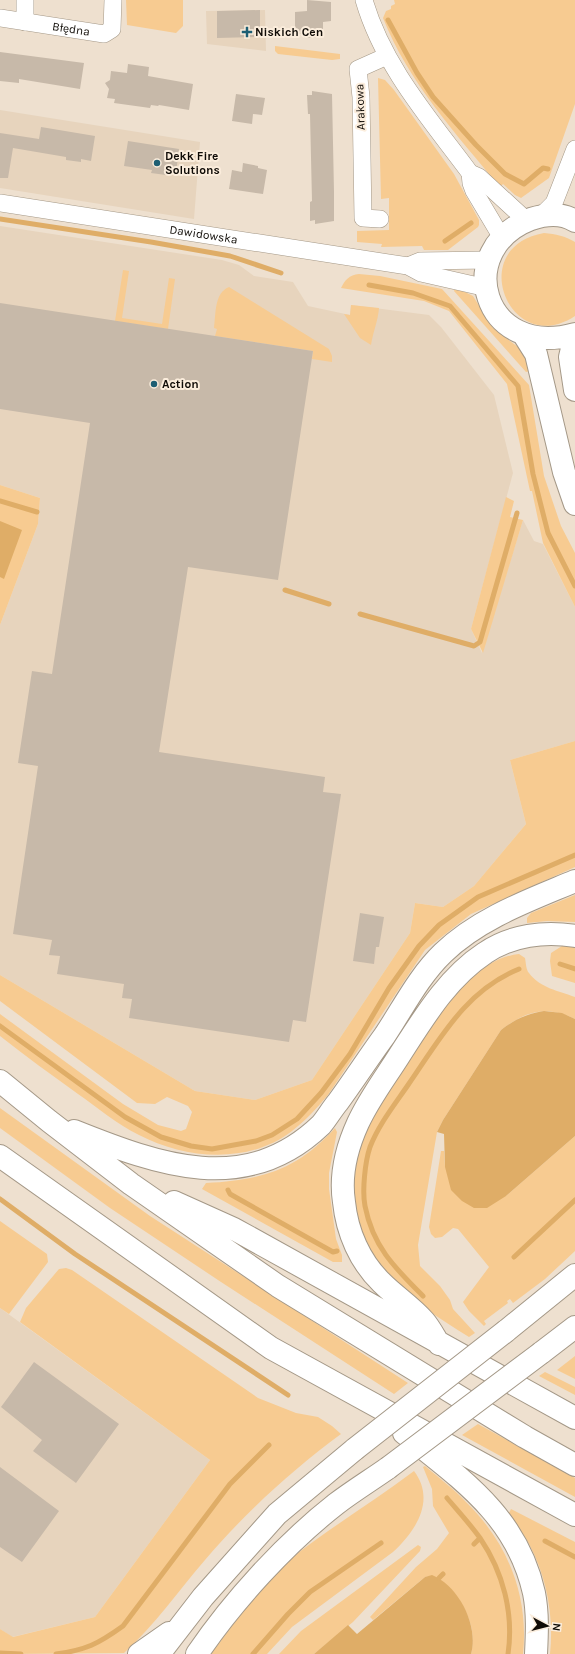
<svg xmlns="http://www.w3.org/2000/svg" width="575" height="1654" font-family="Karla,sans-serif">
	<rect width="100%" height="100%" fill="#eee0cf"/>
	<!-- built -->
	<path fill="#e7d4bd" d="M265,10l1,41 -59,-7 -1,-33z
		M0,110l200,32 -6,77 -194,-31z
		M0,226l222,34 17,5 15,11 39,6 15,24 42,9 1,-10 78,10 12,12 53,68 19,78 -42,156 11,24 41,-133 11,21 9,3 32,63v134l-65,19 16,64 -52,62 -31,21 -28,-4 -5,30 -98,147 -57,20 -60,-9 -195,-116v-350l38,-101 2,-26 -40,-13z
		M0,1308l210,152 -115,157 -83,20 -12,-8z"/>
	<!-- green -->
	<path fill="#f7cb91" d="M126,0h57v26l-7,7 -49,-8z
		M394,0h181v104l-26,74 -28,20 -6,-3 -12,-11 -3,3c-43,-52 -92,-105 -117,-169l3,-7 5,-2v-3l4,-2z
		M275,46l65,8v5l-8,1 -54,-6 -3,-3z
		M378,78l7,2 9,10 60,84 25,46v5l-1,2 -30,23h-24l-2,-4 -41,1 1,-3 -25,-2v-11l32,-1v-32l-8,1z
		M544,233c12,1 21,3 31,9v74c-65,43 -111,-69 -31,-83z
		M123,270l6,1 -7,47 40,6 7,-46 6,1 -7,50 -53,-8z
		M359,274l21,2 62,13 87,96 15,91 17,50 14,27v54l-32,-64 -11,-52h-2l-23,-107 -58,-73 -25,-10 -83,-13c4,-8 8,-13 18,-14z
		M229,287l100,62 3,7v6l-20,-3 1,-8 -98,-15 2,-7 -3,-1c2,-14 0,-35 15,-41z
		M455,287l18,9 20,32 25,19 7,10 5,14 -4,1 -72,-81z
		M351,305l28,3c-1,13 -6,24 -8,37l-11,-7 -16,-24 6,1z
		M0,485l40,13 -2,26 -38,101z
		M506,497l8,4 -4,16 13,3 -40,133 -12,-24z
		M575,741v126l-104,47 -46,36 -97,145c-11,13 -23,26 -36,36 -44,34 -107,28 -153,4 -22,-11 -41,-27 -61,-41 -26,-19 -53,-38 -78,-58v-22l123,90 35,21 23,6 5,-2 6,-17 -4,-6 -21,-9 -12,7 -18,-1 -137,-102v-26l195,116 60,9 57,-20 98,-147 5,-30 28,4 31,-21 52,-62 -16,-64z
		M575,895v27l-28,-1 -20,2v-5l4,-5z
		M562,946l13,1v36l-23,-7 -2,-15 1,-8z
		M519,954l6,4c1,5 1,12 4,15 11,15 30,18 46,24v22c-29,-14 -49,-8 -74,11l-58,90 -6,12 -19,113 2,21 20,20 10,14 3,9 22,24 -6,4c-47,-29 -95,-61 -113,-116 -7,-25 -3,-57 7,-81 10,-27 27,-51 43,-75 25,-38 63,-106 113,-111z
		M0,1108l150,108 258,167 -14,11 -173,-112 -111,-74 -110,-80z
		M335,1128l2,4 -8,41v16l7,50 6,16v7h-9l-131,-73 4,-6c56,-3 91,-13 129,-55z
		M575,1136v115l-30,28 -32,24 -3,-4 -3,2 1,2 -24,18 2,3 -2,2 -15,-15 -6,-9 26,-35 -31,-38 -5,-1 -11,9 -7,1 -4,-4 -2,-7 12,-76h3l1,16 61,29z
		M0,1221l47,33 1,8 -39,52 -9,-6z
		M66,1268l6,2 186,128 38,15 22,4 14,9 9,8c-50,37 -96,79 -136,126 -27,31 -50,65 -81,93l-124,1v-25l13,8 82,-20 115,-157 -190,-138 6,-14 33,-39z
		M575,1356v23l-18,-9z
		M545,1372l30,15v8l-36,-19z
		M478,1424l97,54v19l-113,-62z
		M425,1466c14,12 29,23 41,36 42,41 63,94 57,152h-52c2,-8 2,-20 0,-28 -4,-19 -26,-53 -46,-49l-52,43 -3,-3 46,-50 21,-18 12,-16 -16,-27 -1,-17 -9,-22z
		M414,1471c22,29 2,60 -21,81l-101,75 -25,27h-56c26,-35 53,-73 87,-101 38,-29 79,-54 116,-82z
		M511,1509l64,33v112h-25c4,-38 -3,-76 -21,-110 -6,-11 -14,-21 -20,-31z
		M418,1545l3,2 -1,4 -67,71 -39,32h-35l22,-23z"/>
	<!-- water -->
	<path fill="#dfad67" d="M0,521l22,9 -18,49 -4,-2z
		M544,1011l18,2 13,6v117l-69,60 -19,12h-13l-12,-7 -11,-11 -6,-23 -1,-33 -7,-2 6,-12 58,-90c14,-11 26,-16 43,-19z
		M432,1575c27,11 47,51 39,79h-157l34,-29 9,9 68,-57z"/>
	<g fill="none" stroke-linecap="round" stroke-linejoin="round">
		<!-- stream -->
		<path stroke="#dfad67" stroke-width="5" d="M388,20l29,53 16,24 43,48 29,29 19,10 19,-16 5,1
			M0,219l151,23 79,14 51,17
			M445,241l26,-18
			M369,285l44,8 37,13 68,80 15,88 15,59 27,53
			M0,501l37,11
			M285,590l44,14
			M360,614l114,32 6,-4 37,-129
			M560,964l15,5
			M0,1026l125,91 36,20 30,9 21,3 44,-8 16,-6 25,-16 24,-26 29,-39 39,-66 30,-42 20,-21 39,-28 97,-42
			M228,1190l2,4 103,58 4,-1
			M0,1199l75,55 213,141
			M514,1257l61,-57
			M423,1296c-28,-28 -50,-49 -58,-90 -3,-15 0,-44 5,-59 9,-23 25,-43 38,-62 32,-46 57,-94 111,-116
			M447,1498c11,13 23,26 33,40 23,34 34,75 28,116
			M545,1541l30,16
			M474,1544l6,-6
			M439,1578l4,-4
			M0,1653l21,1
			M56,1654c30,-4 42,-10 67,-28l107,-142 39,-39
			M253,1654l35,-40 22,-22 71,-49"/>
	</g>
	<!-- building -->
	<path fill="#c7b9a9" d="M307,0l24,2v19l-8,1v15l-19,1v-4h-9v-22l12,-1z
		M260,10v27l-43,1v-27z
		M0,52l84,11 -4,26 -61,-10v4l-19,-2z
		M128,64l21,3 -1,9 45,8 -4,26 -30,-5 -1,1 -7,-1 -1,3 -36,-5 1,-4 -8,-1 2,-9 -4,-6 5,-3 1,-9 16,2z
		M312,91l20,3 2,98v29l-19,3v-4l-5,1v-19l2,-1 -2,-87h-2l-1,-19h5z
		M236,94l29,4 -3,17 -9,-1 -1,10 -20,-3z
		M41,127l54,9 -4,25 -10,-2v3l-15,-2v-3l-53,-9 -5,30h-8v-45l39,6z
		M128,141l51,8 -3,24 -10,-1v3l-15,-2 1,-3 -28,-4z
		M243,163l15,3v2l9,2 -4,24 -34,-5 3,-19 10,2z
		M0,303l313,48 -35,229 -90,-13 -29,185 166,25 -2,15 18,2 -35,228 -13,-2 -4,22 -160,-24 3,-19 -10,-1 2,-14 -67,-10 3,-18 -11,-1 3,-15 -39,-6 25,-168 -20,-3 14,-92 20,3 38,-251 -90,-14z
		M360,913l24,4 -5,30h-3l-2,17 -21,-3z
		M34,1362l85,62 -43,59 -43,-32 9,-11 -41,-33z
		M0,1467l59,44 -37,51 -22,-15z"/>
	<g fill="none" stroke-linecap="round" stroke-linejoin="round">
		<defs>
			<g id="street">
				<path d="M364,0c19,66 66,119 106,173l9,4 48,44"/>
				<path id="s1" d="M0,18l104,16 8,-5 1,-29"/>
				<path d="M25,22v-22"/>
				<path d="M470,173l1,10 3,8 28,47"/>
				<path id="s2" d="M0,203l408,63 13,7 66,15"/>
				<path d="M543,214l11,-11 21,-54"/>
				<path d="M380,219l-17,-1 -2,-121 -3,-28 29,-13"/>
				<path d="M408,266l12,-5 69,-1"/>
			</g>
			<path id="secondary" d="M575,221c-14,-9 -29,-7 -44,-2 -79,30 -49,141 44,115
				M524,335l12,19 28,118 11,32
				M575,336l-5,21 5,33
				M506,1331l69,-56
				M541,1353l34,-26
				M139,1654l30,-21
				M159,1654l44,-57 74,-83 78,-65
				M197,1654c36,-53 88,-110 139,-150 17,-13 35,-24 52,-36"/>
			<path id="highway" d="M0,1081l49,40 82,63 147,102 247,151 50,28
				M74,1131c85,34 172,66 247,-6 6,-7 11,-16 17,-23 16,-22 31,-45 47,-67 18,-27 34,-59 58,-82 36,-35 87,-53 132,-72
				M0,1156l271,192 304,167
				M174,1202l60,27 341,189
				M439,1344c-5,-8 -9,-16 -15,-23 -12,-14 -29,-25 -42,-38 -22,-21 -35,-51 -38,-81 -4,-26 3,-55 14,-79 11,-24 27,-45 41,-67 24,-37 48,-78 86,-103 26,-18 60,-22 90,-17
				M404,1433c57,46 113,83 130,160 4,20 3,41 2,61"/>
		</defs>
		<!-- street casing -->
		<use href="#street" stroke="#a49887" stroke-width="18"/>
		<!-- secondary casing -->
		<use href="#secondary" stroke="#a49887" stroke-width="24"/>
		<!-- highway casing -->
		<use href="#highway" stroke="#a49887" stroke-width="24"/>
		<!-- street -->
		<use href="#street" stroke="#fff" stroke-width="17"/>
		<!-- secondary -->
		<use href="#secondary" stroke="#fff" stroke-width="22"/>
		<!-- highway -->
		<use href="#highway" stroke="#fff" stroke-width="22"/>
		<defs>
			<path id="secondary-bridge" d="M355,1449l151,-118
				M388,1468l153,-115"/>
		</defs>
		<!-- secondary-bridge casing -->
		<use href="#secondary-bridge" stroke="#a49887" stroke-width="24" stroke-linecap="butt"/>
		<!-- secondary-bridge -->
		<use href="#secondary-bridge" stroke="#fff" stroke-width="22"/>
	</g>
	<!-- markers -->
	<g fill="#1d5e73" stroke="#fbeddc" stroke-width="1.5">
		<path d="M245 26h4v4h4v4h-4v4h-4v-4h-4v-4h4z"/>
		<circle cx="157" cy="163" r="4"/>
		<circle cx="154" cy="384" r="4"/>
	</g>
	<g text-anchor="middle" stroke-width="4" stroke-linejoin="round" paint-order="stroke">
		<!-- street labels -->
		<g font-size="12" fill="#0f0b06" stroke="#fbeddc">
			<text dy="4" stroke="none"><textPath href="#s1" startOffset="72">Błędna</textPath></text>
			<text transform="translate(360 107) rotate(-92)" y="4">Arakowa</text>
			<text dy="4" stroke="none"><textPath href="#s2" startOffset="206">Dawidowska</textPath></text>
		</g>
		<!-- poi labels -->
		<g font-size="12" font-weight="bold" fill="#0f0b06" stroke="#fbeddc" text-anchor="start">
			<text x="255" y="36">Niskich Cen</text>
			<text x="165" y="160">Dekk Fire<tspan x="165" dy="14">Solutions</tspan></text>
			<text x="162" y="388">Action</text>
		</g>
	</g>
	<!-- north arrow -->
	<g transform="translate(547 1626) rotate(97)" stroke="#fbeddc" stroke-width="3" paint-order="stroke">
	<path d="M0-3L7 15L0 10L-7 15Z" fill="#0f0b06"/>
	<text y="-6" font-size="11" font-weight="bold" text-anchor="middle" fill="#0f0b06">N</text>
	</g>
</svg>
